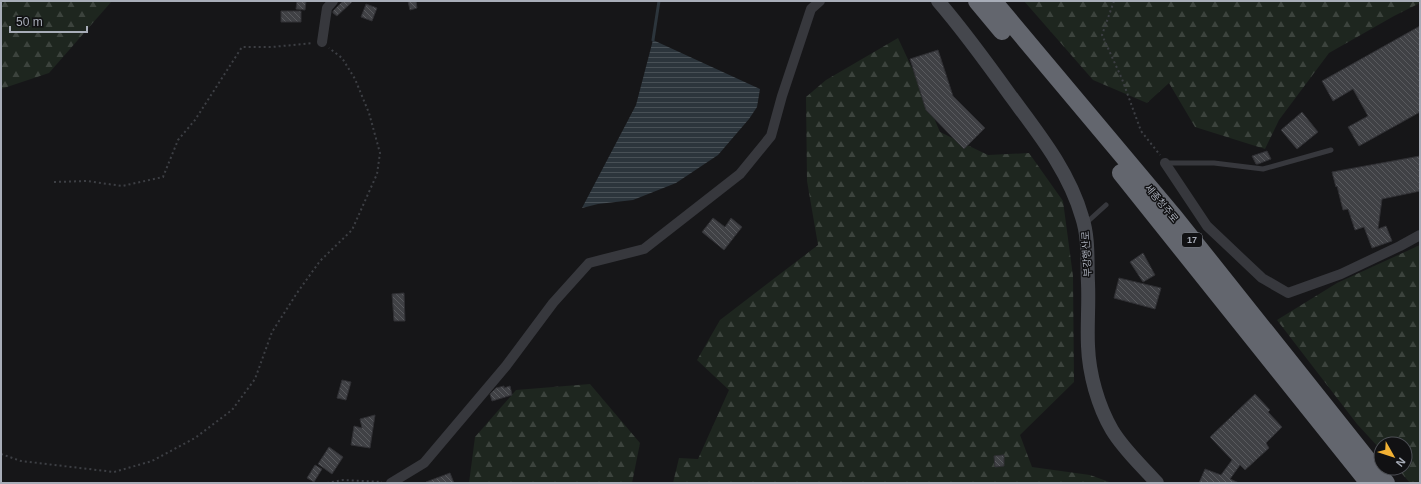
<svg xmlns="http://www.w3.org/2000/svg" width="1421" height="484" font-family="Helvetica,'Noto Sans KR',sans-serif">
	<defs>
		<pattern id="forest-firs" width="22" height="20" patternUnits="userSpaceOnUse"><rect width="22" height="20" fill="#1e261f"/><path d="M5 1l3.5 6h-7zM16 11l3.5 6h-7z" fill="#3c433d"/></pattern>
		<pattern id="water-rules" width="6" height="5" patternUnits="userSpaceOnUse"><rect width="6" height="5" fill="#2c353c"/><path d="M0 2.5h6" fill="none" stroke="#485056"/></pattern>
		<pattern id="building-back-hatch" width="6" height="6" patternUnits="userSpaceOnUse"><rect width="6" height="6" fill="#404145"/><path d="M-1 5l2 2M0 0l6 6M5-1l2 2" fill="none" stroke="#595a5e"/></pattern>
	</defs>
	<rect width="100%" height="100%" fill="#161618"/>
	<!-- forest -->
	<path fill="url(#forest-firs)" d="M1,1h111l-63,72 -48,16z
		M1024,1h396v2l-26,13 -65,37 -50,67 -14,29 -70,-22 -26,-44 -22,20 -54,-23z
		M898,38l21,45 21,49 48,23 41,-2 34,48 10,75 1,106 -54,53 12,32 58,8 22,8h-439l6,-25 19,1 31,-69 -32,-30 23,-40 98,-75 -11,-64 -1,-84 20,-17z
		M1420,245v238h-10l-13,-15h8v-24h-24v6l-24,-26 -80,-104 60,-37z
		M590,384l50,59 -8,40h-163l6,-46 41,-47z"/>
	<!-- water -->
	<path fill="url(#water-rules)" d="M653,40l107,49 -3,18 -8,12 -31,36 -42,28 -43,17 -35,4 -16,4 54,-103z"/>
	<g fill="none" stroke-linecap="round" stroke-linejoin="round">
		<!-- stream -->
		<path stroke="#2c353c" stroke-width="3" d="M653,40l6,-39"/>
	</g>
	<!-- building -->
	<path fill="url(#building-back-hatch)" stroke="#303034" d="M297,1h9l-1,9 -9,-1z
		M343,1h10l-16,15 -4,-3v-2z
		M408,1h8l1,7 -7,2z
		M366,4l11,4 -5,13 -11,-4z
		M281,11h20v11h-20z
		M1420,26v86l-61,34 -11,-19 20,-11 -15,-27 -20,12 -11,-20z
		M938,50l15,46 32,32 -21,21 -38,-39 -16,-51z
		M1302,112l16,20 -21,17 -16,-19z
		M1267,151l4,8 -13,5h-2l-4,-8z
		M1420,156v35l-38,8 -4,30 8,-3 6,15 -20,7 -8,-21 -9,3 -7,-21 -5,1 -6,-24 -1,1 -4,-15z
		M713,218l12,9 6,-9 11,9 -18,23 -22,-18z
		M1143,253l12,22 -12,7 -13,-20z
		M1119,278l42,10 -6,21 -41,-11z
		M404,293l1,28h-11l-2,-27z
		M342,380l9,2 -5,18 -9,-2z
		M504,386v2l6,-2 2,9 -20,6 -2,-7 6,-6z
		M1255,394l15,16 -2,2 14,15 -16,16 3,5 -24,22 -5,-5 -10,14 9,4h-40l6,-14 16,6 11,-15 -22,-23z
		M375,415l-5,33 -19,-3 3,-19 8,2 -2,-9z
		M329,447l14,10 -11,17 -14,-10z
		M1004,455v11l-9,1 -1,-11z
		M315,465l7,4 -8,13 -7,-4z
		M450,473l4,10h-28v-1z"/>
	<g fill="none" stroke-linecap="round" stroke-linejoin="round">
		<!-- path -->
		<path stroke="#3d3f44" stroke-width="2" stroke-dasharray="2 3" stroke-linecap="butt" d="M1114,1l-12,34 20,44 19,52 19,24
			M54,182l33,-1 35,5 41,-9 15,-37 17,-20 47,-73h30l41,-4
			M1,454l20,7 93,11 38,-11 43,-23 37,-28 23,-31 17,-47 25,-39 23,-32 32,-31 25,-56 3,-21 -11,-40 -14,-34 -13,-21 -13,-10
			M327,483l16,-3 39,2"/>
		<!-- lane -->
		<path stroke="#37383d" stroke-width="5" d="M1165,163h49l49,6 68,-19
			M1085,224l21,-19"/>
		<!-- street -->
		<path stroke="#37383d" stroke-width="10" d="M322,42l5,-34 6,-7
			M1165,163l42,63 55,52 26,15 53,-19 59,-28 20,-11
			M391,483l33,-20 82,-97 47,-63 36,-40 55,-14 96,-75 31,-38 11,-40 29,-87 9,-8"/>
		<!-- secondary -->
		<path stroke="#45474d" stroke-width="14" d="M938,1c26,30 49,62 72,94 28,38 59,76 72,122 7,21 5,44 6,66 1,21 -1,42 0,63 1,28 10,60 24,84 12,20 30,36 45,53"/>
		<!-- highway -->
		<path stroke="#63666e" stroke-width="18" d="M977,1l25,30
			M993,1l182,217 211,265
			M1121,173l248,310"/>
	</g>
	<g text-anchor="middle" stroke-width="3" stroke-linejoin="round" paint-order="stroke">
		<!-- shield labels -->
		<rect fill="#111113" stroke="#7b7e86" stroke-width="1" x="1182" y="233" width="20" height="14" rx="3"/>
		<g font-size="9" font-weight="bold" fill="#a8adb8">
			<text x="1192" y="243">17</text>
		</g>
		<!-- street labels -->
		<g font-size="10" fill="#a8adb8" stroke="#111113">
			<text transform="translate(1162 203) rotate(50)" y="4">세종청주로</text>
			<text transform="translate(1086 254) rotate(-93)" y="4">부강행산로</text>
		</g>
	</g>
	<!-- border -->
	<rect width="1421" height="484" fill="none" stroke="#a8adb8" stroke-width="4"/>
	<!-- north arrow -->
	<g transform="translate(1393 456) rotate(129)"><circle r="19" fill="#111113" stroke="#4d4f55"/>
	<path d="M0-3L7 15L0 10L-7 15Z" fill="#f2b134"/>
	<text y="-6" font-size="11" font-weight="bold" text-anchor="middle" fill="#a8adb8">N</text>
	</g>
	<!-- scale -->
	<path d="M10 26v6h77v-6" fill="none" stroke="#a8adb8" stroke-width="2"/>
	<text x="16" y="26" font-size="12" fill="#a8adb8" stroke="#111113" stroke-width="3" paint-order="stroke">50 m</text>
</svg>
